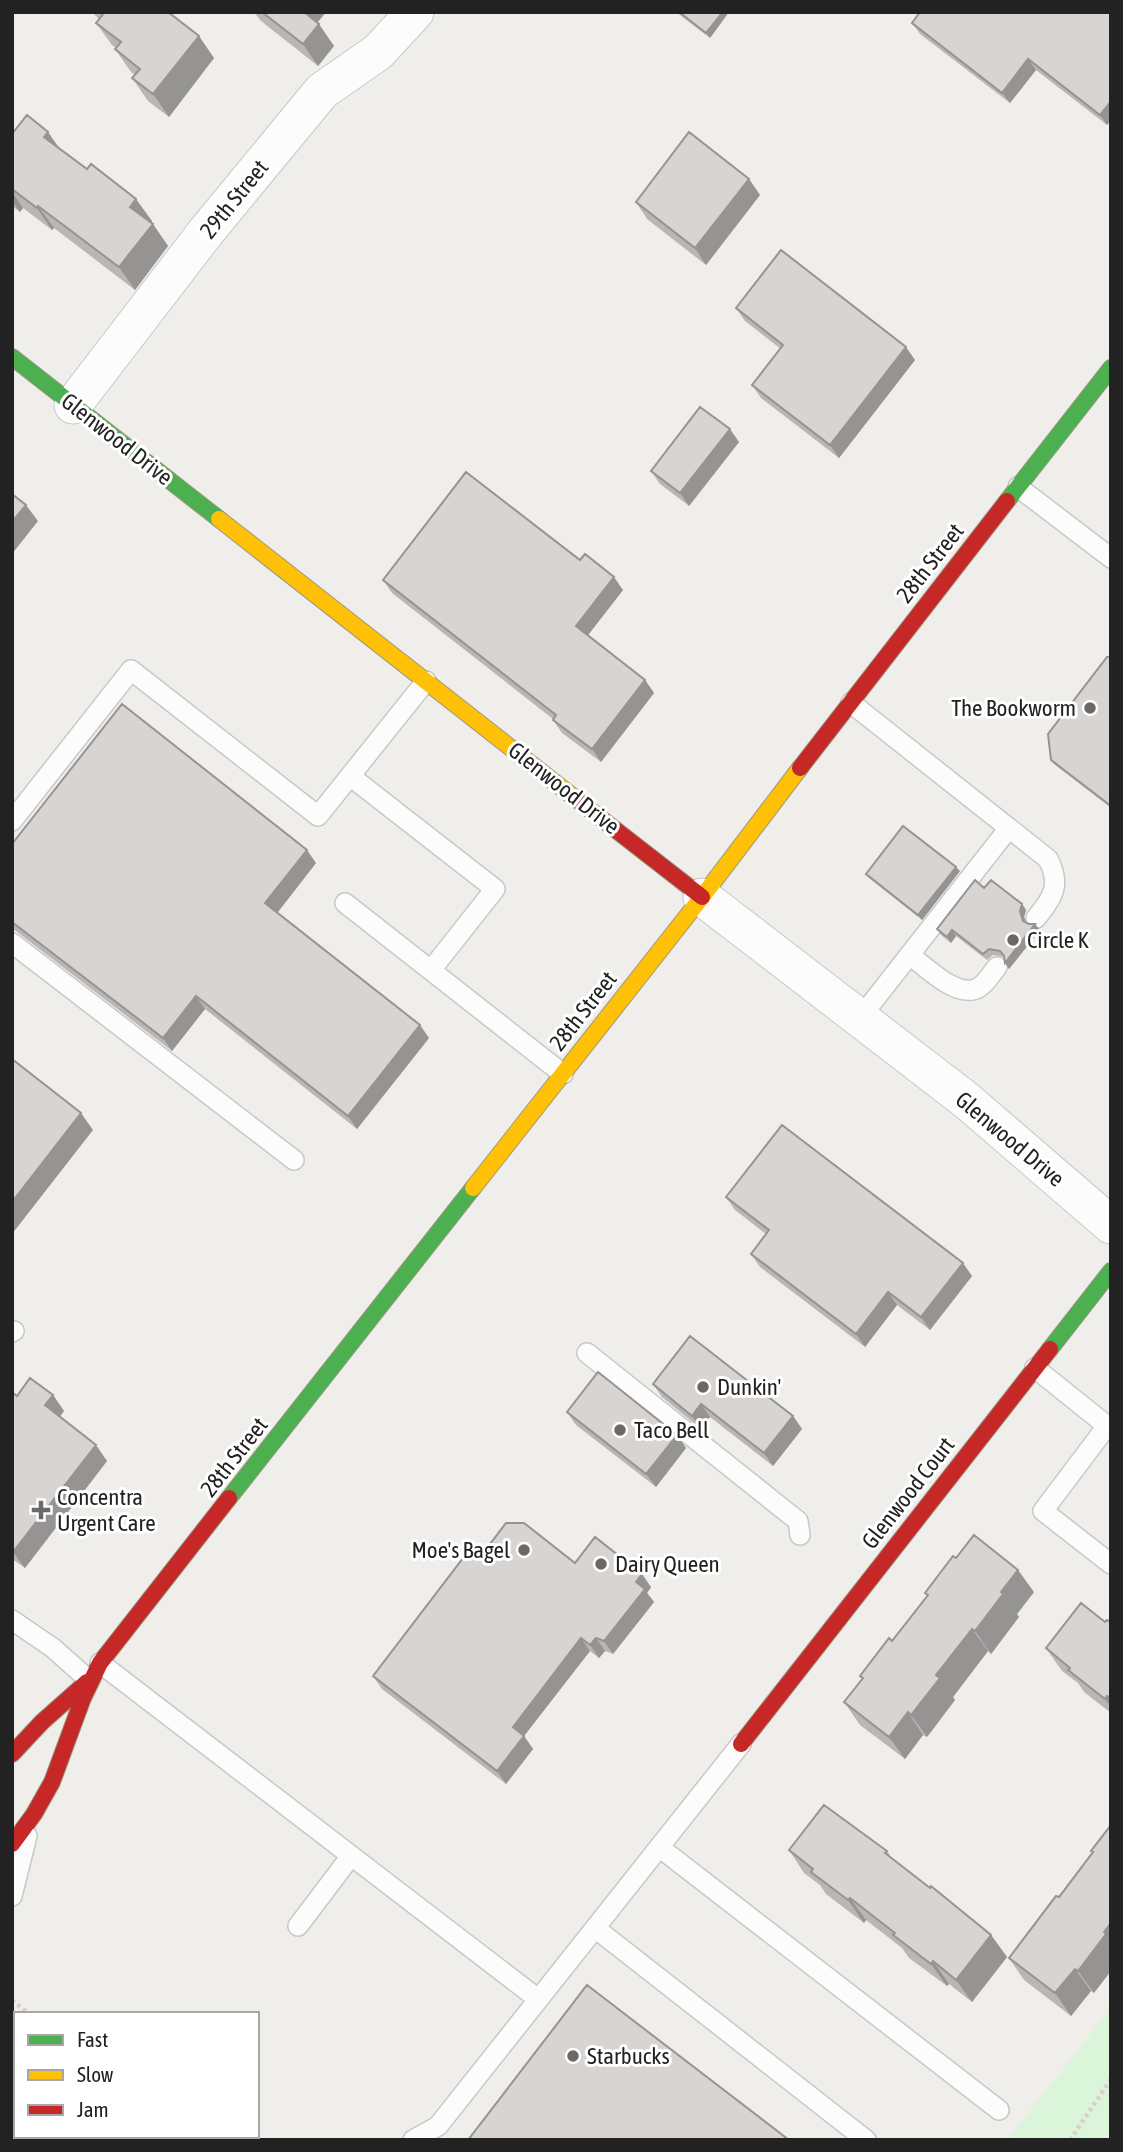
<svg xmlns="http://www.w3.org/2000/svg" width="1123" height="2152" font-family="'Asap Condensed',sans-serif">
	<rect width="100%" height="100%" fill="#f0eeeb"/>
	<!-- park -->
	<path fill="#daf5da" d="M1111,2008v132h-104z"/>
	<g fill="none" stroke-linecap="round" stroke-linejoin="round">
		<defs>
			<path id="lane" d="M1018,487l93,71
				M851,703l197,156c13,25 6,38 -12,59
				M350,776l145,113 -64,81
				M12,821l119,-151 187,146 108,-135
				M345,903l218,171
				M12,943l282,217
				M910,955c16,12 47,44 68,33 8,-4 13,-14 19,-21
				M860,1018l149,-190
				M12,1332l2,-1
				M587,1353l211,168 2,14
				M1035,1368l76,61
				M1107,1426l-64,85 68,53
				M12,1620l41,28 36,32
				M100,1663l438,336
				M659,1847l340,263
				M12,1896l15,-60
				M298,1926l53,-70
				M595,1928l271,212
				M413,2140l25,-14 303,-382"/>
			<path id="street" d="M73,405l132,-172 117,-142 56,-39 37,-40
				M702,897l264,203 145,125"/>
			<path id="fast" d="M12,357l207,162
				M1007,501l104,-133
				M1050,1349l61,-78
				M229,1498l244,-310"/>
			<path id="slow" d="M219,519l357,280
				M473,1188l229,-291 98,-129"/>
			<path id="jam" d="M800,768l207,-267
				M576,799l126,98
				M741,1744l309,-395
				M12,1754l30,-32 45,-40
				M12,1844l22,-30 18,-32 31,-84 17,-35 129,-165"/>
		</defs>
		<!-- lane casing -->
		<use href="#lane" stroke="#c9c8c7" stroke-width="22"/>
		<!-- street casing -->
		<use href="#street" stroke="#c9c8c7" stroke-width="39"/>
		<!-- fast casing -->
		<use href="#fast" stroke="#999a82" stroke-width="18"/>
		<!-- slow casing -->
		<use href="#slow" stroke="#999a82" stroke-width="18"/>
		<!-- jam casing -->
		<use href="#jam" stroke="#999a82" stroke-width="18"/>
		<!-- path -->
		<path stroke="#dccecd" stroke-width="4.5" stroke-dasharray="3.5 3.5" stroke-linecap="butt" d="M12,2000l17,14
			M184,2136l5,4
			M1070,2140l41,-61"/>
		<!-- lane -->
		<use href="#lane" stroke="#fdfcfc" stroke-width="19"/>
		<!-- street -->
		<use href="#street" stroke="#fdfcfc" stroke-width="37"/>
		<!-- fast -->
		<use href="#fast" stroke="#4caf50" stroke-width="16"/>
		<!-- slow -->
		<use href="#slow" stroke="#ffc107" stroke-width="16"/>
		<!-- jam -->
		<use href="#jam" stroke="#c62828" stroke-width="16"/>
	</g>
	<!-- wall -->
	<path fill="#b9b6b5" d="M92,12h76l46,46 -45,59 -21,-16 -16,-23 3,-3 -4,-3 -16,-23 1,-1 -4,-3 -16,-22 3,-4z
		M254,12h72l-9,11 17,23 -16,20 -57,-45z
		M676,12h53l-19,26z
		M1111,12l-4,113 -71,-55 -26,33 -90,-69 -8,-11z
		M12,134l48,15 92,72 -1,1 17,24 -33,44 -81,-62 -2,2 -29,-22 -3,4 -8,-6z
		M749,179l11,16 -54,70 -59,-46 -11,-17z
		M736,308l179,52 -76,98 -78,-60 -9,-13 29,-36 -36,-28z
		M739,442l-50,64 -29,-22 -9,-13z
		M580,560l43,30 -35,45 57,45 9,13 -53,69 -39,-29 -9,-13v-1l-161,-126 -9,-13z
		M1111,657v151l-57,-44 -3,-4z
		M12,844l304,19 -39,49 152,126 -72,91 -152,-120 -33,42 -160,-123z
		M960,871l-38,49 -53,-42 -3,-4z
		M984,888l38,16 4,6 -2,7 2,5 3,2h6l5,6 -31,39 -5,-12 -11,-2 -6,5 -31,-24 -5,7 -10,-8 -4,-6z
		M726,1197l246,79 -42,54 -33,-25 -32,42 -105,-80 -9,-13 15,-20 -31,-24z
		M653,1384l140,32 9,13 -29,37 -63,-49 -9,12 -39,-32z
		M12,1392l5,4 36,-1 11,16 -4,6 47,44 -82,107 -13,-9z
		M567,1412l110,23 9,13 -30,39 -80,-62z
		M480,1557l95,6 76,24 -4,6 7,9 -41,52 -8,-3 -6,7 -9,-7 -66,85 9,13 -27,35 -124,-95 -9,-13z
		M956,1558l78,34 -17,22 2,3 -28,37 -3,-3 -35,46 2,3 -28,37 -4,-2 -18,24 -45,-34 -16,-23 18,-23 -2,-3 32,-35 35,-45 -2,-3z
		M1105,1622h6v91l-27,-21 -6,-9 -16,-12 -16,-23z
		M1111,1825l-17,168 -3,-2 -20,25 -47,-36 -15,-22 50,-61 34,-44 -2,-2z
		M789,1850l98,1 6,9 98,75 16,22 -35,45 -23,-18 -2,2 -38,-28 -7,-10 -36,-28 -2,3 -38,-29 -6,-9 -16,-12z"/>
	<!-- shaded-wall -->
	<path fill="#969493" d="M301,12h25l-14,17z
		M723,12h6l-19,26 -4,-5z
		M319,24l15,22 -16,20 -15,-22z
		M199,36l15,22 -45,59 -16,-23z
		M1028,59l8,11 -26,33 -8,-10z
		M1111,101v20l-4,4 -7,-10z
		M48,132l16,23 -20,-18z
		M749,179l11,16 -54,70 -11,-17z
		M12,192l11,16 -3,4 -8,-11z
		M136,199l16,22 -6,8 -16,-22z
		M38,206l16,22 -2,2 -15,-22z
		M153,224l15,22 -33,44 -16,-23z
		M906,347l9,13 -76,98 -9,-13z
		M730,429l9,13 -50,64 -9,-13z
		M26,505l12,16 -26,33v-32z
		M614,577l9,13 -38,49 -9,-13z
		M645,680l9,13 -53,69 -9,-13z
		M307,850l9,13 -41,53 -10,-13z
		M956,867l4,4 -38,49 -4,-5z
		M1022,904l4,6 -2,7 4,10 -5,-6 -3,-10z
		M1035,924l5,6 -31,39 -4,-6z
		M952,930l4,6 -5,7 -4,-6z
		M196,996l9,13 -33,42 -9,-13z
		M420,1025l9,13 -72,91 -9,-13z
		M81,1113l12,17 -81,104v-32z
		M963,1263l9,13 -42,54 -9,-13z
		M888,1292l9,13 -32,42 -9,-13z
		M53,1395l11,16 -8,10 -11,-16z
		M701,1404l9,13 -9,12 -9,-13z
		M793,1416l9,13 -29,37 -9,-13z
		M677,1435l9,13 -30,39 -10,-13z
		M96,1445l11,16 -82,107 -12,-16z
		M1018,1570l16,22 -17,22 2,3 -28,37 -16,-23 26,-39z
		M642,1574l9,13 -4,6 7,9 -41,52 -9,-13 32,-59z
		M972,1629l16,22 -35,46 2,3 -28,37 -16,-22 25,-40z
		M581,1638l9,13 -66,85 9,13 -27,35 -9,-13 16,-44z
		M596,1638l9,13 -6,7 -9,-13z
		M1107,1696l4,5v6l-6,-8z
		M908,1712l15,23 -18,24 -16,-22z
		M850,1898l16,22 -2,3 -16,-23z
		M1111,1923v48l-17,22 -16,-22z
		M991,1935l16,22 -35,45 -16,-22z
		M933,1961l16,23 -2,2 -16,-22z
		M1075,1969l16,22 -20,25 -16,-23z"/>
	<!-- building -->
	<path fill="#d7d4d2" stroke="#969493" stroke-width="2" d="M103,12h65l31,24 -46,58 -21,-16 8,-9 -25,-20 6,-7 -25,-19 8,-10z
		M262,12h42l15,12 -16,20z
		M679,12h44l-17,21z
		M920,12h191v89l-11,14 -72,-56 -26,34 -90,-70z
		M27,115l21,17 -4,5 43,32 4,-5 45,35 -6,8 23,17 -34,43 -81,-61 -1,2 -25,-19v-55z
		M689,132l60,47 -54,69 -59,-46z
		M781,250l125,97 -76,98 -78,-60 31,-40 -47,-37z
		M700,407l30,22 -50,64 -29,-22z
		M466,472l114,88 5,-6 29,23 -38,49 69,54 -53,69 -39,-29 3,-5 -173,-135z
		M12,494l14,11 -14,17z
		M1107,657h4v149l-60,-46 -3,-26z
		M122,704l185,146 -42,53 155,122 -72,91 -152,-120 -33,42 -151,-116v-78z
		M903,826l53,41 -38,48 -52,-41z
		M975,880l9,8 7,-8 31,24 -2,7 3,10 6,3h6l-30,39 -1,-7 -4,-5 -11,-2 -6,5 -31,-24 -5,7 -10,-8z
		M12,1059l69,54 -69,89z
		M782,1125l181,138 -42,54 -33,-25 -32,42 -105,-80 18,-24 -43,-33z
		M690,1336l103,80 -29,37 -63,-49 -9,12 -39,-32z
		M598,1372l79,63 -31,39 -79,-62z
		M30,1378l23,17 -8,10 51,40 -83,107 -1,-160 5,4z
		M506,1523h18l51,40 20,-26 47,37 -6,8 9,7 -41,52 -8,-3 -6,7 -9,-7 -68,89 11,9 -27,35 -124,-95 97,-127 10,8z
		M974,1535l44,35 -17,22 2,2 -28,37 -3,-2 -36,46 4,3 -29,37 -3,-3 -19,25 -45,-35 19,-24 -3,-2 29,-38 3,3 36,-46 -3,-2 28,-37 3,2z
		M1081,1603l24,19 2,-2 4,2v76l-4,-2 -2,3 -37,-29 2,-2 -24,-20z
		M824,1805l63,46 -2,2 45,35 1,-2 60,49 -35,45 -23,-19 -2,3 -38,-29 2,-2 -45,-35 -2,2 -37,-28 2,-3 -24,-19z
		M1111,1825v98l-7,9 2,2 -28,37 -3,-2 -20,24 -46,-35 47,-62 3,1 34,-45 -2,-1z
		M587,1985l202,155h-321z"/>
	<!-- markers -->
	<g fill="#6a6968" stroke="#fff" stroke-width="2.5">
		<circle cx="1090" cy="708" r="7"/>
		<circle cx="1013" cy="940" r="7"/>
		<circle cx="703" cy="1387" r="7"/>
		<circle cx="620" cy="1430" r="7"/>
		<path d="M37.5 1499.5h7v7h7v7h-7v7h-7v-7h-7v-7h7z"/>
		<circle cx="524" cy="1550" r="7"/>
		<circle cx="601" cy="1564" r="7"/>
		<circle cx="573" cy="2056" r="7"/>
	</g>
	<g text-anchor="middle" stroke-width="6" stroke-linejoin="round" paint-order="stroke">
		<!-- street labels -->
		<g font-size="23" fill="#222" stroke="#fff">
			<text transform="translate(234 199) rotate(-51)" y="8">29th Street</text>
			<text transform="translate(117 439) rotate(38)" y="8">Glenwood Drive</text>
			<text transform="translate(930 563) rotate(-52)" y="8">28th Street</text>
			<text transform="translate(564 788) rotate(38)" y="8">Glenwood Drive</text>
			<text transform="translate(583 1011) rotate(-52)" y="8">28th Street</text>
			<text transform="translate(1010 1139) rotate(40)" y="8">Glenwood Drive</text>
			<text transform="translate(234 1457) rotate(-52)" y="8">28th Street</text>
			<text transform="translate(908 1493) rotate(-52)" y="8">Glenwood Court</text>
		</g>
		<!-- poi labels -->
		<g font-size="23" fill="#222" stroke="#fff" text-anchor="start">
			<text x="1076" y="716" text-anchor="end">The Bookworm</text>
			<text x="1027" y="948">Circle K</text>
			<text x="717" y="1395">Dunkin'</text>
			<text x="634" y="1438">Taco Bell</text>
			<text x="57" y="1505">Concentra<tspan x="57" dy="26">Urgent Care</tspan></text>
			<text x="510" y="1558" text-anchor="end">Moe's Bagel</text>
			<text x="615" y="1572">Dairy Queen</text>
			<text x="587" y="2064">Starbucks</text>
		</g>
	</g>
	<!-- border -->
	<rect width="1123" height="2152" fill="none" stroke="#222222" stroke-width="28"/>
	<!-- legend -->
	<rect x="14" y="2012" width="245" height="126" fill="#ffffff" stroke="#a7a7a7" stroke-width="2"/>
	<rect x="28" y="2035" width="35" height="10" fill="#4caf50" stroke="#a7a7a7" stroke-width="2"/>
	<text x="77" y="2047" font-size="21" fill="#222222">Fast</text>
	<rect x="28" y="2070" width="35" height="10" fill="#ffc107" stroke="#a7a7a7" stroke-width="2"/>
	<text x="77" y="2082" font-size="21" fill="#222222">Slow</text>
	<rect x="28" y="2105" width="35" height="10" fill="#c62828" stroke="#a7a7a7" stroke-width="2"/>
	<text x="77" y="2117" font-size="21" fill="#222222">Jam</text>
</svg>
